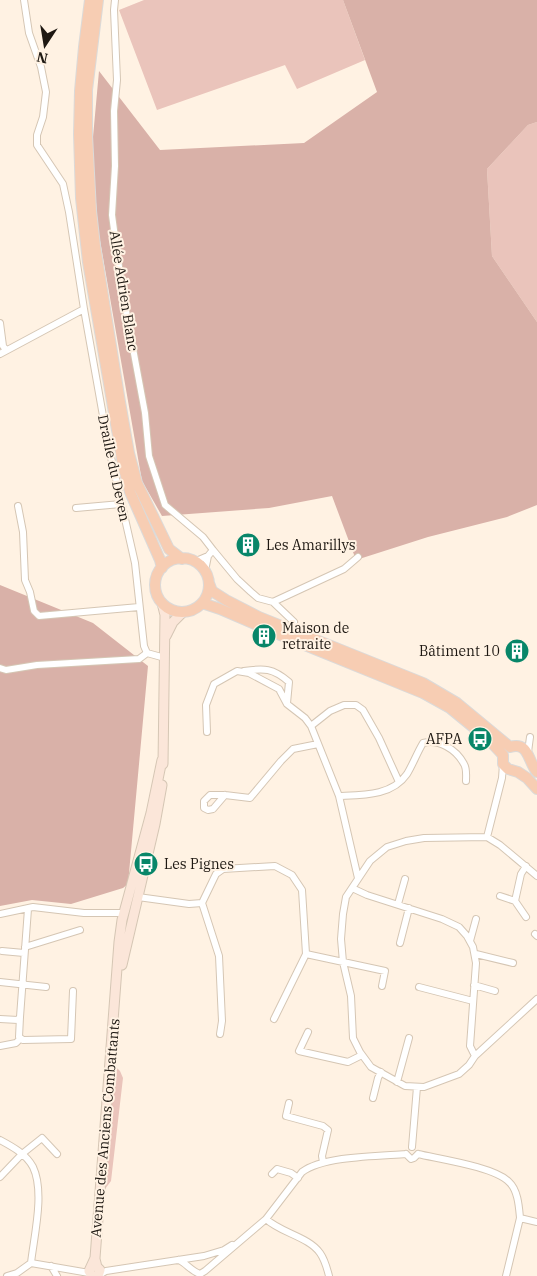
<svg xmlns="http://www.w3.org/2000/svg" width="537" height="1276" font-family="'IBM Plex Serif',serif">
	<rect width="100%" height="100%" fill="#fff2e3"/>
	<!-- green -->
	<path fill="#eac4bb" d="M144,0h199l22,60 -68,29 -12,-24 -128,45 -38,-100z
		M537,122v200l-45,-66 -5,-87 41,-44z
		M113,1064l7,7 3,7 -12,103 -6,8z"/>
	<!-- forest -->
	<path fill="#d9b1a8" d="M343,0h194v122l-9,3 -41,44 5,87 45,66v183l-30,12 -79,20 -72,23 -24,-64 -63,12 -107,8 -20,-35 -44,-252 -6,-81 7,-77 61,79 144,-7 73,-51z
		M0,585l93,38 55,43 -20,218 -5,4 -52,16 -39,-4 -32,6z"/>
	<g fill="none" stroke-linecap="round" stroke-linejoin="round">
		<defs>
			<path id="minor" d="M24,0l5,33 12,34 5,25 -3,25 -6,18v10l26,39 6,28 15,97 24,135 27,119 9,83 3,7 18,5
				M115,0l-1,10 3,70 -3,31 1,55 -3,49 10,74 23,124 4,43 16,49 38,32 10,13 -5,6 -3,15
				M0,323l3,23 3,4
				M0,354l84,-45
				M18,506l5,26 2,48 5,12 4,19 5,5 100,-9
				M76,508l45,-4
				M213,550l24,29 14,13 7,6 15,4 21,20
				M194,562l14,-6
				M273,602l71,-33 14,-12
				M0,668l6,2 31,-5 102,-6 8,-6
				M244,671c20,-3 29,-3 45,11l-2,21
				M311,726l19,-15 14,-6h12l7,5 16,28 20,44
				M207,732l-1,-27 8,-21 23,-13 12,2 30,16 8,15 18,14 6,8 28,70 19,82
				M528,752l2,-15
				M225,795l-12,14 -5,1 -4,-2v-7l6,-6h15l25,3 31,-37 12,-12 25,-5
				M339,796c24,-1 53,0 68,-22 6,-10 10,-21 16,-31 16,-4 33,6 41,21 3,5 2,12 2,17
				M487,837l15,-59 1,-14
				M537,876l-37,-31 -13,-8 -63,1 -18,3 -19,6 -17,14 -24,36 -3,17 -2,25 2,23 8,34 2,42 7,14 11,15 34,19 19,1 35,-13 10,-9 6,-9 62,-57
				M352,888l15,7 75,24 17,8 8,9 6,11 3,16 -6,83 5,10
				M500,896l15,5 6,-27 5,-8
				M138,897l51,7 13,-1 14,-29 7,-5 52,-3 17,9 10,15 4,64 -32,65
				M515,901l11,16
				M202,903l17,53 3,65 -2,13
				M398,904l7,-25
				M0,914l33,-7 51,6h40
				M535,934l2,2
				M470,941l6,-22
				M400,943l9,-35
				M25,947l55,-17
				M2,951l22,2
				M306,954l79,17 -3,15
				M476,954l37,9
				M0,982l46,5
				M474,985l21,6
				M419,987l54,14
				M20,1017l-1,20 4,3 48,-1 2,-48
				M0,1019l18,1 2,-3 8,-108
				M308,1032l-9,19 49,11 14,-7
				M0,1046l16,-3 4,-4
				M397,1082l12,-44
				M373,1098l5,-20 3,-6
				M289,1103l-3,13 37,10 5,4 -6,26 1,6
				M0,1140c13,7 26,14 33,27 12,25 1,69 -2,96
				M412,1147l5,-60
				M406,1154l5,5 3,-1 4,-4
				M418,1154c21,5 77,13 91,28 9,8 10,25 11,36l17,4
				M272,1174l5,-5 14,4 7,5
				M0,1177l22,-23 20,-16 15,16
				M266,1219c15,14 43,18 54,34 5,7 7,15 9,23
				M179,1260c8,4 12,11 21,14l5,-3 61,-52 36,-47c21,-16 77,-16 104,-18
				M31,1263l58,10
				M51,1266l6,10
				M99,1275l7,-4 98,-15 20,-6 8,-5
				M7,1276l10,-3 14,-10
				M506,1276l14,-58"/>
			<path id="secondary" d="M162,603l3,12 -2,149
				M166,636l7,-14 10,-10
				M122,965l33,-141 7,-39
				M95,1259l2,8 3,3 -2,6
				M92,1276l-3,-5 6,-13 24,-316 3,-22 29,-107 11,-53"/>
			<path id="primary" d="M90,0l-6,47 -4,44 -1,43 2,64 7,64 35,203 7,27 30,68 2,8
				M98,0l-11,90v45l4,76 4,35 25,156 9,51 8,30 32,66 13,10
				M155 585a27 27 0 1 1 54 0a27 27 0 1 1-54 0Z
				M209,583l3,8 14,9 33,17 164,66 34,20 53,44c19,-6 18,15 27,25
				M202,603l18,6 65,28 138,56 27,15 39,32 14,15v9l5,5 10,3 9,6 10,11"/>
		</defs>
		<!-- minor casing -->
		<use href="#minor" stroke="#d5c6b4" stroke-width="8"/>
		<!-- secondary casing -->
		<use href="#secondary" stroke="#d5c6b4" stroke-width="11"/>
		<!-- primary casing -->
		<use href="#primary" stroke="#dbdad9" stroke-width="12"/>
		<!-- minor -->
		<use href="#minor" stroke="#fff" stroke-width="6"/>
		<!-- secondary -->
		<use href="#secondary" stroke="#fbe6d9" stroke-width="9"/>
		<!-- primary -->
		<use href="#primary" stroke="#f7cdb3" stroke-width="10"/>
	</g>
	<!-- icons -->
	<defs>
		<symbol id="building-disc" viewBox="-11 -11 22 22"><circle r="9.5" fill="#088669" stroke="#fff2e3"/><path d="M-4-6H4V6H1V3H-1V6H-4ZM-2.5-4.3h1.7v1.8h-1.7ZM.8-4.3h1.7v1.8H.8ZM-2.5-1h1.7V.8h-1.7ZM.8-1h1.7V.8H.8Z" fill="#fff"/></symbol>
		<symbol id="bus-disc" viewBox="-11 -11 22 22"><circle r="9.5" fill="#088669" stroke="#fff2e3"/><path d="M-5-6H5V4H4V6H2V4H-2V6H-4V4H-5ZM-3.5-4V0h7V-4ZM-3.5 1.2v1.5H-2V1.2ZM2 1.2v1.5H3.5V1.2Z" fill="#fff"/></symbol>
	</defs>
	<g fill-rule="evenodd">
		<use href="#building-disc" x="234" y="531" width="28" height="28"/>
		<use href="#building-disc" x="250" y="622" width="28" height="28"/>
		<use href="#building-disc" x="503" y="637" width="28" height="28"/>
		<use href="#bus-disc" x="466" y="725" width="28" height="28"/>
		<use href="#bus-disc" x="132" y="850" width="28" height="28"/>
	</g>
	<g text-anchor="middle" stroke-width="4" stroke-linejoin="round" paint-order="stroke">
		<!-- street labels -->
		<g font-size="14" fill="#1e1812" stroke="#fff2e3">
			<text transform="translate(124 291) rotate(81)" y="5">Allée Adrien Blanc</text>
			<text transform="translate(114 468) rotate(78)" y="5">Draille du Deven</text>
			<text transform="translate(105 1128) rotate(-85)" y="5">Avenue des Anciens Combattants</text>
		</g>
		<!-- poi labels -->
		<g font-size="14" fill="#1e1812" stroke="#fff2e3" text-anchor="start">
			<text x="266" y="550">Les Amarillys</text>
			<text x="282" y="633">Maison de<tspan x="282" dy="16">retraite</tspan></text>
			<text x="500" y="656" text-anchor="end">Bâtiment 10</text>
			<text x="462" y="744" text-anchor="end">AFPA</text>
			<text x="164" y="869">Les Pignes</text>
		</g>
	</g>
	<!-- north arrow -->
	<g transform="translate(45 45) rotate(192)" stroke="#fff2e3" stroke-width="4" paint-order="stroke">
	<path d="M0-4L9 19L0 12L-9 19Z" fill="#1e1812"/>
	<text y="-8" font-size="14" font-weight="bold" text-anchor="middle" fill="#1e1812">N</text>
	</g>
</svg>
